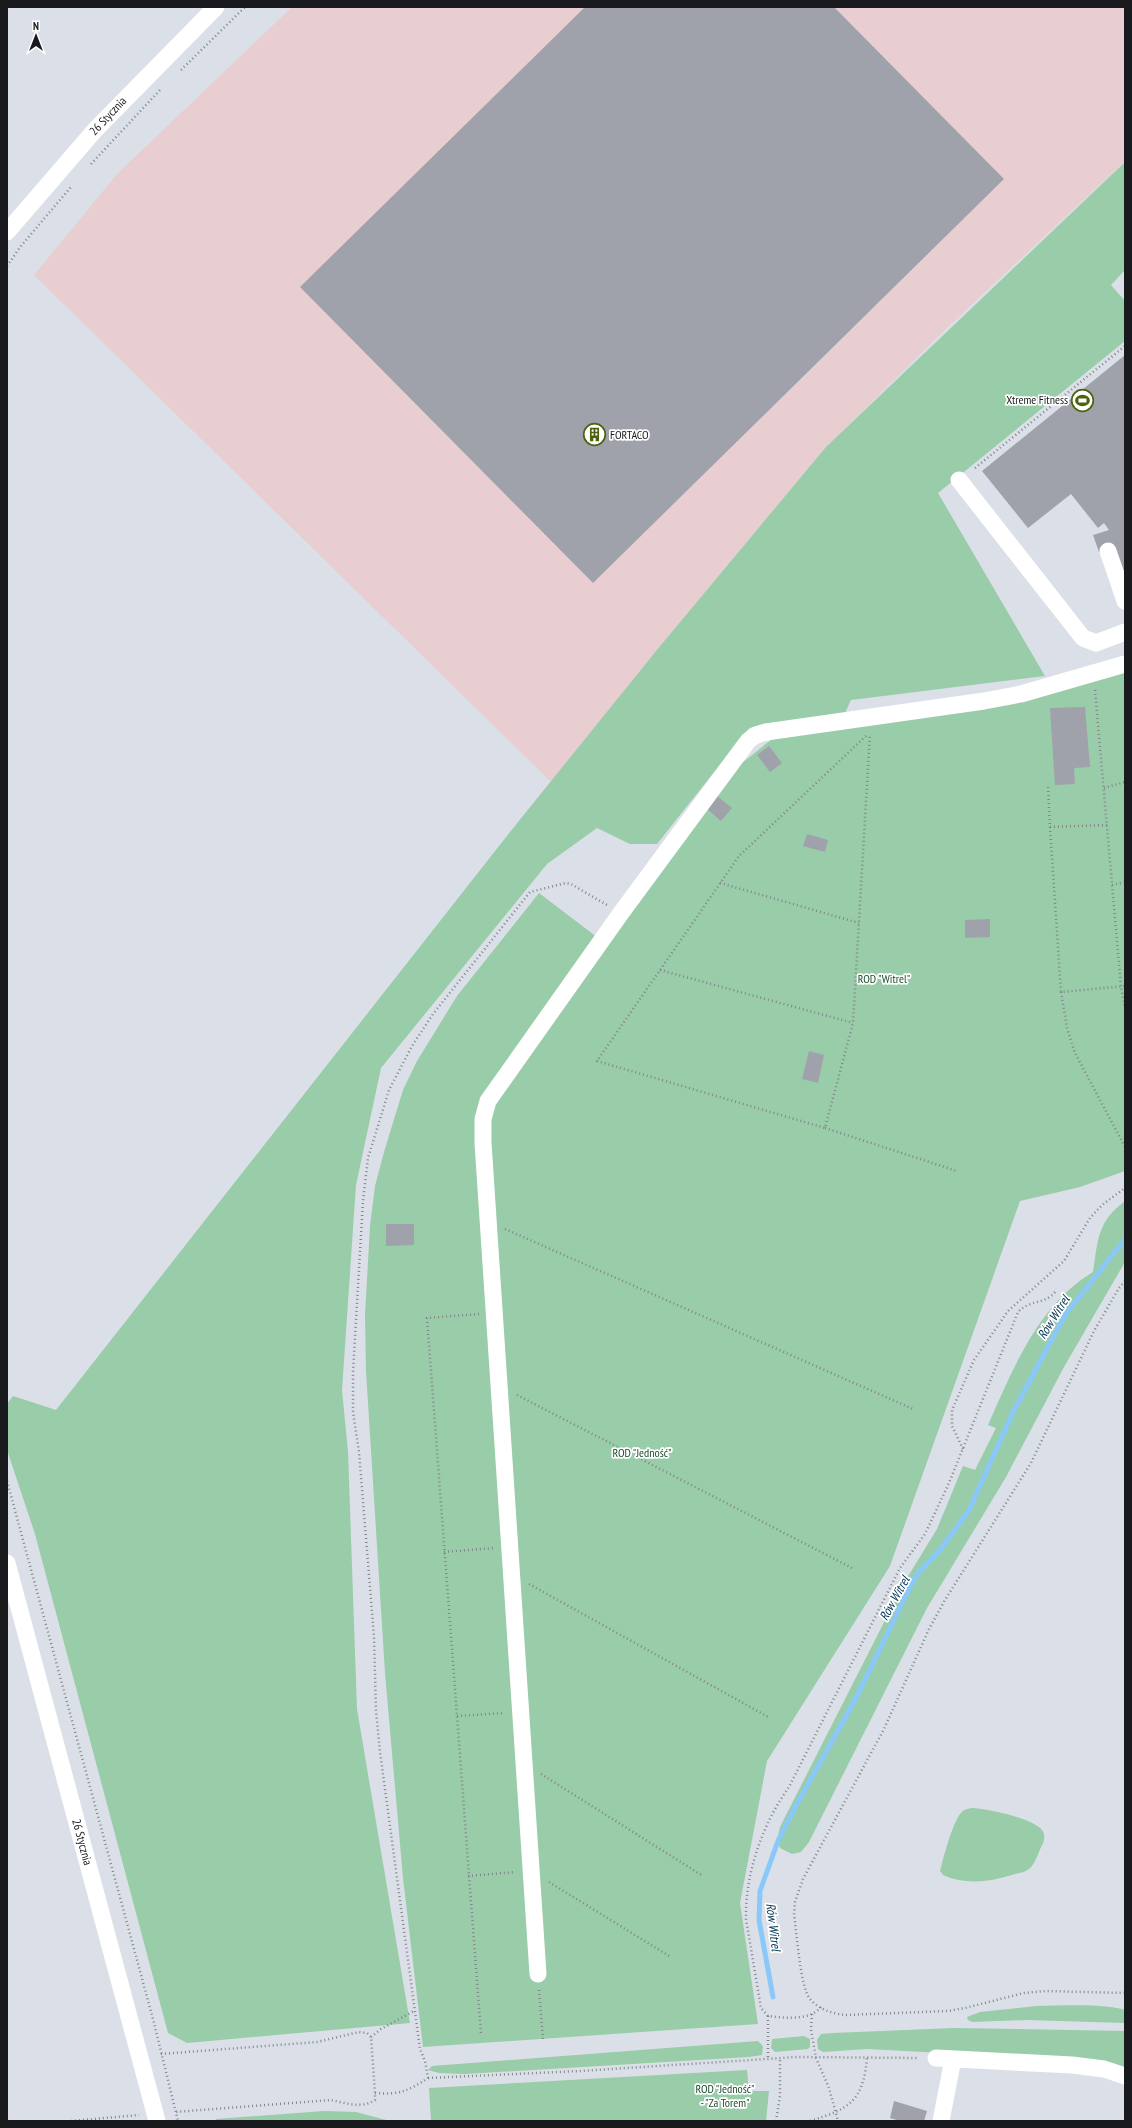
<svg xmlns="http://www.w3.org/2000/svg" width="1132" height="2128" font-family="'PT Sans Narrow',sans-serif">
	<rect width="100%" height="100%" fill="#dbdfe7"/>
	<!-- industrial -->
	<path fill="#e8ced1" d="M292,7h833v154l-175,164 -124,122 -170,204 -105,131 -517,-507 83,-101z"/>
	<!-- green -->
	<path fill="#99cca8" d="M1125,162v108l-14,15 14,16v40l-187,152 107,183 -194,24 -6,13 -96,15 -92,116h-27l-33,-16 -50,36 -166,204 -25,117 -14,205 6,62 9,257 53,314 -223,20 -19,-10 -133,-499 -28,-84v-46l6,-8 43,14 454,-578 146,-181 170,-204z
		M1125,668v503l-45,16 -60,14 -130,365 -123,195 -27,142 18,121 -335,23 -20,-169 -18,-205 -19,-302 -1,-56 5,-89 5,-40 9,-34 19,-62 14,-29 40,-65 82,-103 67,51 136,-181 34,-27z
		M1125,1201v61l-61,105 -58,110 -79,131 -118,234 -8,10 -9,2 -12,-6 -3,-8 3,-13 124,-244 33,-54 26,-63 12,4 21,-42 -8,-3c25,-56 50,-120 105,-153 5,-32 4,-50 32,-71z
		M972,1808c16,1 60,10 70,22 4,6 2,12 -1,17 -3,7 -6,17 -12,22 -5,4 -12,4 -17,6 -23,7 -47,10 -69,0l-3,-4c3,-12 13,-50 21,-58 3,-4 6,-4 11,-5z
		M1036,2006c29,0 62,-3 89,4v13l-97,-3 -56,2 -4,-2 -1,-3 13,-5z
		M954,2028l171,3v38l-48,-9 -210,-11 -44,3 -5,-3 -1,-9 4,-6 12,-1z
		M804,2036l6,3v8l-2,2 -33,3 -4,-4 1,-9z
		M758,2041l5,5 -1,9 -13,2 -284,17 -26,-1 -11,-3 4,-4z
		M747,2070l2,21h20l-3,30h-335l-2,-33z
		M324,2111l32,1 34,9h-175l1,-2z"/>
	<g fill="none" stroke-linecap="round" stroke-linejoin="round">
		<!-- stream -->
		<path stroke="#8ac8fa" stroke-width="5" d="M773,1997l-14,-77 1,-29 18,-50 15,-30 63,-113 53,-109 9,-16 22,-23 29,-40 44,-98 52,-97 60,-76"/>
	</g>
	<!-- building -->
	<path fill="#9fa2aa" d="M585,7h249l170,172 -411,404 -293,-296z
		M1125,355v219l-10,-27 -16,5 -6,-17 16,-5 -5,-7 -6,5 -27,-34 -43,34 -46,-57z
		M1085,707l5,60 -16,1 1,16 -20,1 -5,-77z
		M769,746l13,17 -12,9 -13,-17z
		M717,796l15,12 -11,13 -15,-13z
		M807,834l21,6 -3,12 -22,-6z
		M990,919v18l-25,1v-18z
		M809,1051l15,4 -6,28 -16,-4z
		M386,1224h28v21l-28,1z
		M894,2101l33,10 -3,10h-24l-10,-3z"/>
	<g fill="none" stroke-linecap="round" stroke-linejoin="round">
		<!-- path -->
		<path stroke="#82858a" stroke-width="2.5" stroke-dasharray="1 3" stroke-linecap="butt" d="M181,70l64,-63
			M91,164l69,-74
			M7,266l14,-20 50,-59
			M975,468l150,-122
			M1095,690l26,297 4,21
			M866,736l-127,120 -142,205 228,67 28,-105 17,-289
			M1048,787l2,40 57,-2
			M1104,788l21,-6
			M1050,827l11,165 64,-6
			M720,883l139,40
			M1112,885l13,-3
			M660,970l193,53
			M1061,992l6,36 8,25 50,94
			M825,1128l132,43
			M505,1229l408,180
			M1125,1281l-6,7 -25,43 -63,132 -86,137 -16,29 -45,100 -81,150 -8,23 -1,13c3,18 6,72 16,84 8,10 23,15 36,16l102,-4 17,-3 59,-15 22,-2 79,2
			M479,1314l-52,4 54,716
			M517,1395l335,173
			M963,1449l-11,-23v-16l22,-50 34,-49 56,-50 26,-43 12,-13 23,-17
			M7,1481l146,538 25,102
			M444,1552l50,-4
			M529,1584l241,134
			M457,1716l47,-3
			M541,1774l162,102
			M468,1876l48,-4
			M549,1882l120,74
			M539,1990l4,49
			M821,2007c-11,14 -38,11 -53,9l-7,-8 -15,-89c-1,-46 17,-96 43,-132l111,-219 25,-34 24,-51 69,-171c13,-13 26,-7 37,-20
			M812,2014l-1,16 5,28 13,30 9,33
			M768,2016v43
			M371,2037l10,-8 33,-18
			M161,2054l156,-12 42,-10 8,1 4,4 4,56v7c-13,9 -30,3 -44,0l-156,12
			M428,2078l152,-7 217,-14 122,1
			M375,2093c24,2 33,-2 53,-15l-3,-17 -5,-12 -40,-297 -4,-41 -2,-74 -15,-185 -6,-40v-40l10,-171 5,-43 21,-68 23,-44 21,-32 97,-122 36,-9 5,1 36,21
			M71,2121l68,-6
			M776,2121l4,-25v-38
			M810,2121c39,-12 53,-19 57,-63"/>
		<!-- minor -->
		<path stroke="#fff" stroke-width="17" d="M7,232l88,-102 121,-123
			M959,480l124,158 13,5 29,-11
			M1108,551l17,50
			M7,1563l150,558
			M538,1974l-55,-831v-24l5,-18 133,-188 127,-172 8,-6 10,-3 218,-31 37,-7 104,-30
			M936,2058l136,7 32,4 21,7
			M941,2121l12,-62"/>
	</g>
	<!-- icons -->
	<defs>
		<symbol id="stadium-ring" viewBox="-11 -11 22 22"><circle r="9.5" fill="#fff" stroke="#4c6310" stroke-width="1.5"/><path d="M0-5a6.5 5 0 1 0 0 10a6.5 5 0 1 0 0-10ZM-3.5-1.8h7v3.6h-7Z" fill="#4c6310"/></symbol>
		<symbol id="building-ring" viewBox="-11 -11 22 22"><circle r="9.5" fill="#fff" stroke="#4c6310" stroke-width="1.5"/><path d="M-4-6H4V6H1V3H-1V6H-4ZM-2.5-4.3h1.7v1.8h-1.7ZM.8-4.3h1.7v1.8H.8ZM-2.5-1h1.7V.8h-1.7ZM.8-1h1.7V.8H.8Z" fill="#4c6310"/></symbol>
	</defs>
	<g fill-rule="evenodd">
		<use href="#stadium-ring" x="1070" y="388" width="25" height="25"/>
		<use href="#building-ring" x="582" y="422" width="25" height="25"/>
	</g>
	<g text-anchor="middle" stroke-width="3.5" stroke-linejoin="round" paint-order="stroke">
		<!-- street labels -->
		<g font-size="12" fill="#191a1d" stroke="#fff">
			<text transform="translate(108 116) rotate(-47)" y="4">26 Stycznia</text>
			<text transform="translate(82 1842) rotate(75)" y="4">26 Stycznia</text>
		</g>
		<!-- poi labels -->
		<g font-size="12" fill="#191a1d" stroke="#fff" text-anchor="end">
			<text x="1068" y="404">Xtreme Fitness</text>
			<text x="610" y="439" text-anchor="start">FORTACO</text>
		</g>
		<!-- park labels -->
		<g font-size="12" fill="#1a4c2d" stroke="#fff">
			<text x="884" y="983">ROD "Witrel"</text>
			<text x="642" y="1457">ROD "Jedność"</text>
			<text x="725" y="2093">ROD "Jedność"<tspan x="725" dy="14">- "Za Torem"</tspan></text>
		</g>
		<!-- water labels -->
		<g font-size="13" font-style="italic" fill="#023454" stroke="#fff">
			<text transform="translate(1053 1317) rotate(-58)" y="5">Rów Witrel</text>
			<text transform="translate(894 1598) rotate(-61)" y="5">Rów Witrel</text>
			<text transform="translate(774 1927) rotate(83)" y="5">Rów Witrel</text>
		</g>
	</g>
	<!-- border -->
	<rect width="1132" height="2128" fill="none" stroke="#191a1d" stroke-width="16"/>
	<!-- north arrow -->
	<g transform="translate(36 36)" stroke="#ffffff" stroke-width="3" paint-order="stroke">
	<path d="M0-3L7 15L0 10L-7 15Z" fill="#191a1d"/>
	<text y="-6" font-size="11" font-weight="bold" text-anchor="middle" fill="#191a1d">N</text>
	</g>
</svg>
